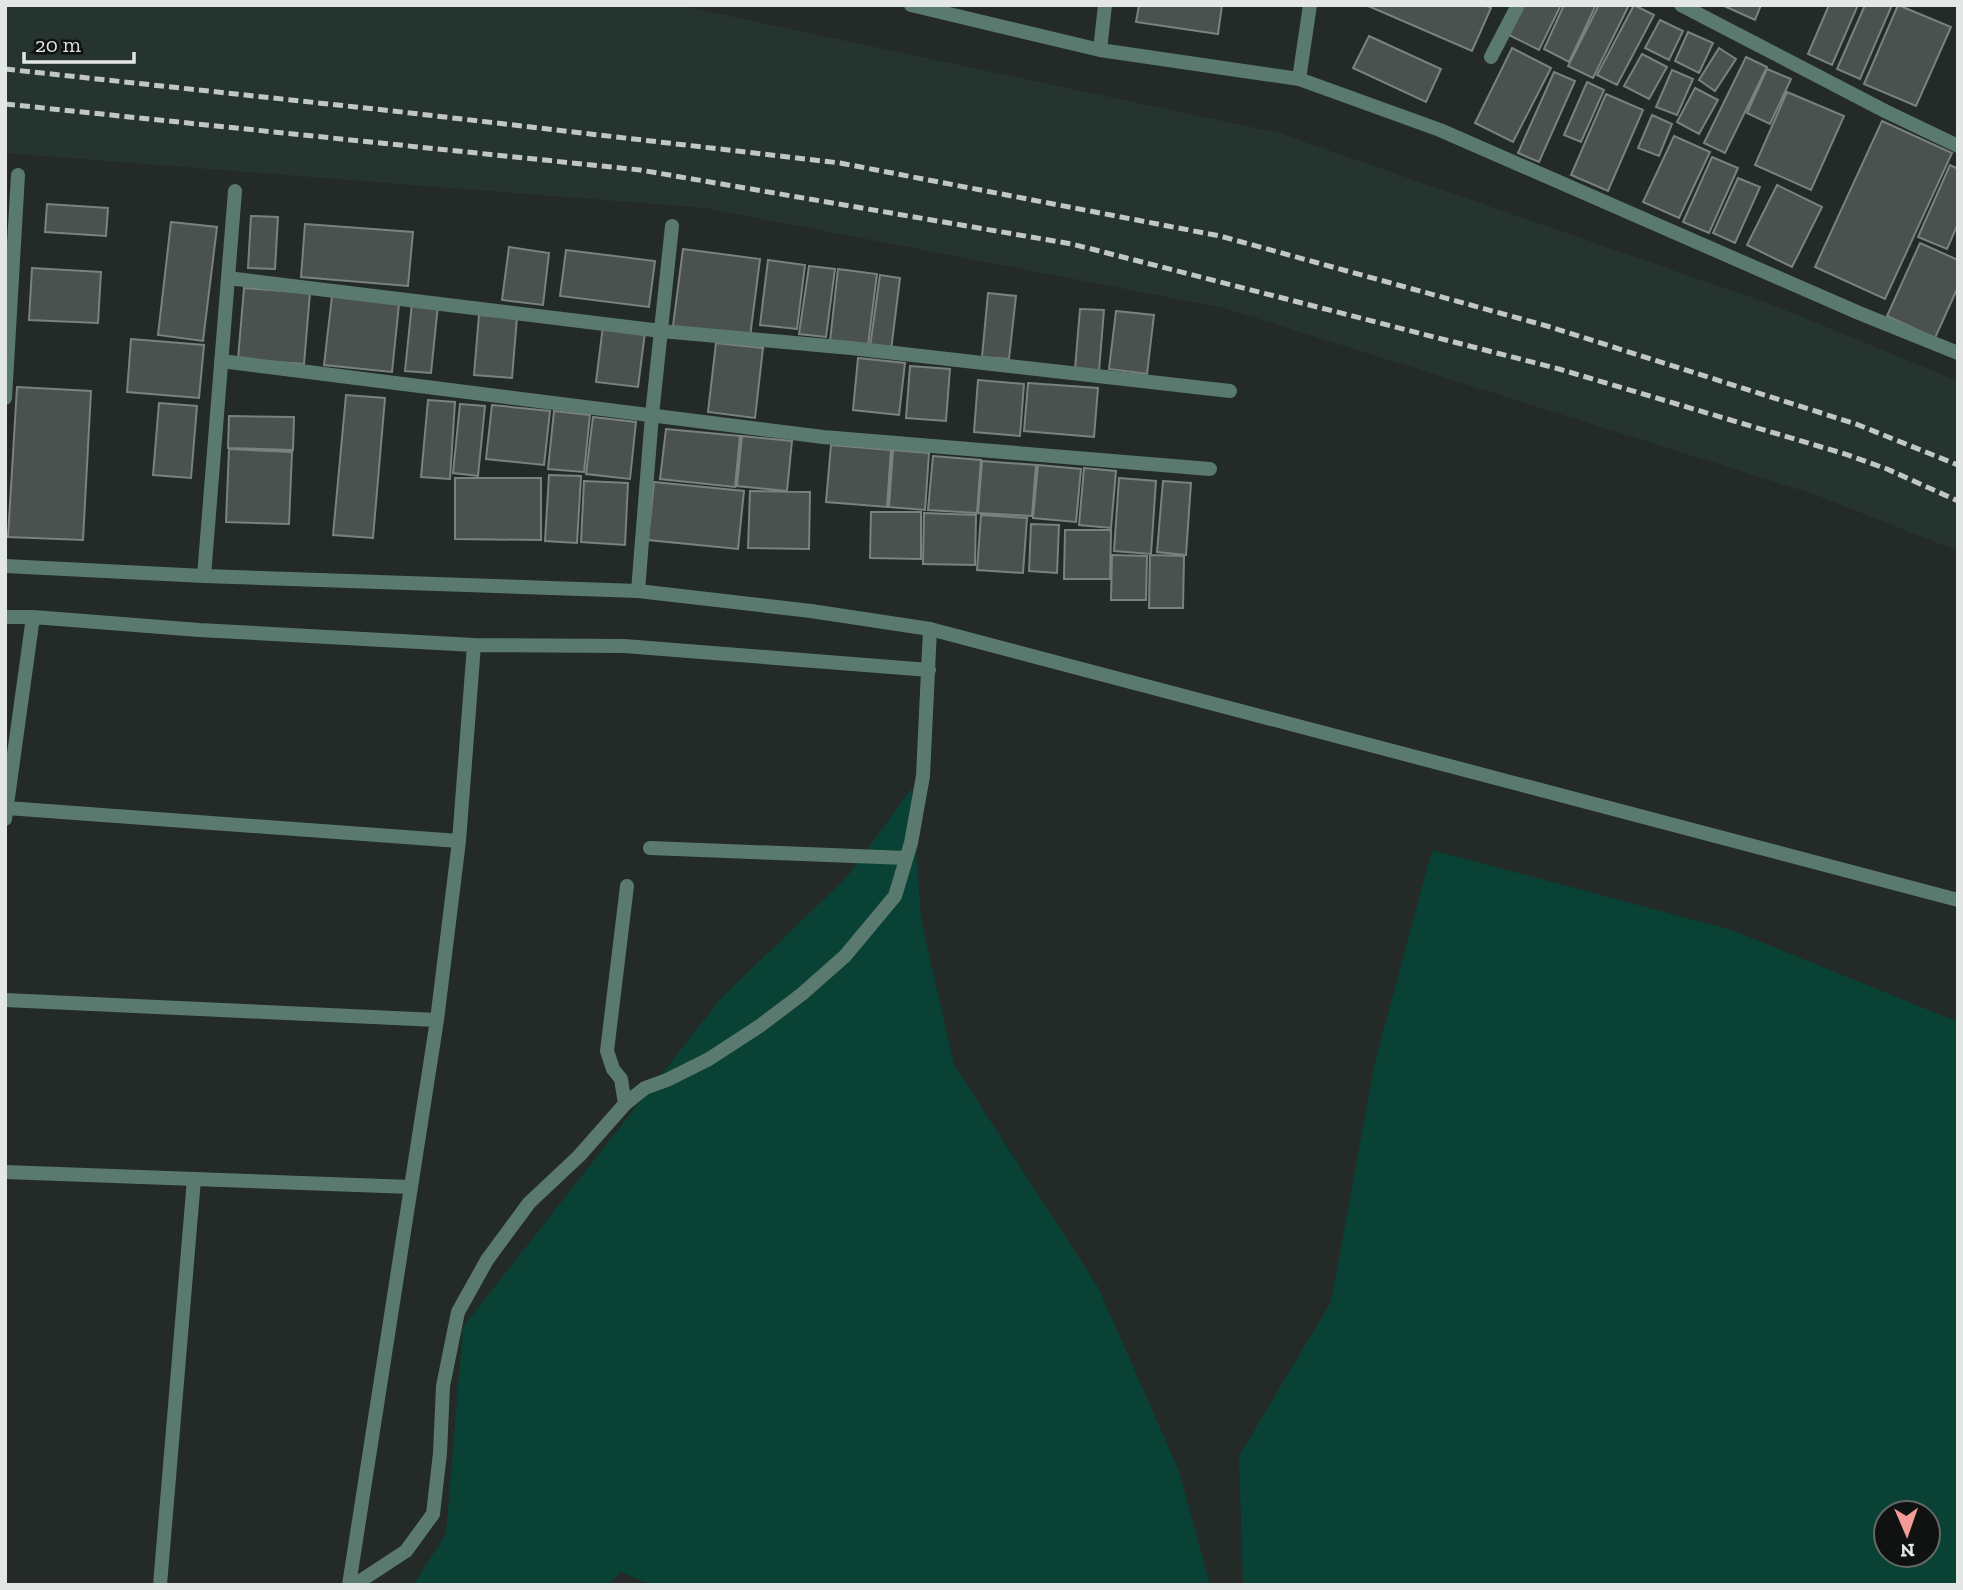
<svg xmlns="http://www.w3.org/2000/svg" width="1963" height="1590" font-family="'Zilla Slab',serif">
	<rect width="100%" height="100%" fill="#232a28"/>
	<!-- built -->
	<path fill="#26342f" d="M5,5h673l601,128 494,172 185,76v170l-145,-57 -589,-186 -519,-100 -700,-55z"/>
	<!-- green -->
	<path fill="#094234" fill-rule="evenodd" d="M912,788l9,131 33,146 144,222 81,184 31,114h-557l-33,-13 -11,13h-196l33,-51 17,-207 259,-330 124,-119z
		M1432,850l300,80 226,92v563h-715l-4,-129 92,-154 43,-236zM1886,1513h42v42h-42z"/>
	<!-- building -->
	<path fill="#4a514e" stroke="#7a827f" stroke-width="2" d="M1139,5h83l-4,29 -82,-12z
		M1366,5h119l6,3 -19,43z
		M1524,5h37l-22,45 -30,-15z
		M1564,5h32l-27,57 -25,-13z
		M1599,5h30l-36,73 -25,-12z
		M1634,5l20,10 -37,70 -20,-10z
		M1722,5h39l-6,15z
		M1829,5h29l-26,60 -24,-11z
		M1865,5h27l-32,74 -23,-10z
		M1898,5l53,22 -35,79 -52,-22z
		M1660,20l23,11 -14,29 -24,-12z
		M1688,32l25,11 -14,30 -24,-12z
		M1369,36l72,33 -15,33 -73,-34z
		M1512,48l39,20 -38,74 -38,-19z
		M1719,48l17,11 -21,32 -16,-11z
		M1642,54l25,13 -18,32 -25,-13z
		M1746,57l21,10 -42,86 -21,-10z
		M1767,69l24,10 -21,45 -23,-11z
		M1672,70l21,9 -16,36 -21,-8z
		M1554,72l21,9 -36,81 -21,-9z
		M1587,82l17,8 -23,52 -17,-7z
		M1695,88l23,12 -19,34 -22,-12z
		M1787,92l57,24 -33,74 -56,-25z
		M1606,94l37,16 -35,81 -37,-16z
		M1652,115l20,9 -13,32 -21,-8z
		M1882,121l70,32 -67,146 -70,-32z
		M1674,136l36,16 -31,66 -36,-16z
		M1712,157l26,11 -29,65 -26,-11z
		M1950,165l8,4v55l-11,25 -29,-12z
		M1738,178l22,9 -25,56 -22,-10z
		M1777,185l45,22 -30,60 -45,-22z
		M47,204l61,4 -2,28 -61,-4z
		M251,216l27,1 -3,52 -27,-1z
		M171,222l46,5 -14,114 -45,-6z
		M305,224l108,8 -5,54 -107,-9z
		M1920,243l38,17v27l-23,51 -48,-22z
		M509,247l40,6 -6,52 -41,-5z
		M683,249l77,10 -10,78 -77,-11z
		M566,250l89,11 -6,46 -89,-11z
		M768,260l37,5 -8,64 -37,-4z
		M809,266l26,3 -9,68 -27,-3z
		M32,268l69,4 -3,51 -69,-3z
		M838,269l39,5 -9,71 -38,-4z
		M880,275l20,3 -9,72 -21,-3z
		M244,288l66,5 -6,71 -66,-5z
		M988,293l28,3 -7,63 -27,-2z
		M332,296l67,8 -7,68 -68,-7z
		M412,303l26,2 -7,68 -26,-2z
		M1080,309l24,1 -5,61 -24,-2z
		M1116,311l38,4 -7,59 -38,-5z
		M479,315l38,2 -5,61 -38,-3z
		M603,326l42,6 -7,55 -42,-5z
		M131,339l73,6 -5,53 -72,-6z
		M716,343l47,5 -8,70 -47,-6z
		M858,358l47,5 -6,52 -46,-5z
		M910,366l40,3 -4,52 -40,-3z
		M978,380l46,4 -4,52 -46,-4z
		M1028,383l70,5 -4,49 -70,-6z
		M17,387l74,4 -8,149 -75,-3z
		M346,395l39,3 -12,140 -40,-3z
		M428,400l27,2 -5,77 -29,-2z
		M159,403l38,3 -6,72 -38,-3z
		M460,404l25,2 -7,70 -25,-3z
		M492,405l58,6 -6,54 -58,-6z
		M554,411l36,4 -6,57 -36,-3z
		M229,416l65,1 -1,33 -65,-2z
		M593,417l43,5 -6,57 -44,-5z
		M666,429l74,7 -5,51 -75,-8z
		M742,436l50,5 -5,50 -50,-5z
		M831,445l60,5 -4,57 -61,-5z
		M229,449l63,3 -3,72 -63,-2z
		M893,450l36,3 -4,57 -36,-3z
		M933,456l48,4 -4,53 -49,-3z
		M982,461l54,4 -4,51 -54,-3z
		M1038,465l43,4 -5,53 -43,-4z
		M1084,468l32,3 -5,57 -32,-3z
		M549,475l32,1 -4,67 -32,-2z
		M455,478h86v62l-86,-1z
		M1119,478l37,3 -5,73 -37,-3z
		M584,481l44,2 -3,62 -44,-3z
		M1163,481l28,2 -5,72 -29,-3z
		M654,482l90,9 -6,58 -90,-9z
		M750,491l60,1 -1,57 -61,-1z
		M871,512h50v47l-51,-1z
		M924,513l52,2 -1,50 -52,-1z
		M981,515l46,3 -4,55 -46,-3z
		M1031,524l28,1 -2,48 -28,-2z
		M1065,530h46l-1,49h-46z
		M1112,555l35,1 -1,44h-35z
		M1150,555l34,1 -1,52h-34z"/>
	<g fill="none" stroke-linecap="round" stroke-linejoin="round">
		<!-- minor -->
		<path stroke="#5a7a6f" stroke-width="14" d="M911,5l189,45 199,29 11,-74
			M1681,5l204,106 73,35
			M1100,50l5,-45
			M1491,57l27,-52
			M1299,79l141,51 419,183 99,40
			M228,278l433,53 190,17 379,43
			M221,361l602,76 387,32
			M5,398l13,-223
			M204,576l31,-385
			M638,591l14,-176 20,-189
			M5,617h28l166,13 275,15 150,1 305,24
			M7,808l452,33
			M5,819l28,-202
			M650,848l256,10
			M5,1000l432,20
			M625,1104l-4,-25 -8,-10 -6,-18 20,-165
			M5,1172l406,15
			M160,1585l34,-406
			M349,1585l88,-565 22,-179 15,-196
			M354,1585l52,-34 27,-37 7,-61 3,-67 15,-74 29,-52 42,-57 50,-47 46,-52 20,-16 22,-8 42,-21 52,-34 41,-31 43,-38 50,-60 16,-53 12,-67 7,-147"/>
		<!-- tertiary -->
		<path stroke="#5a7a6f" stroke-width="14" d="M5,566l199,10 434,15 173,20 119,18 1028,271"/>
		<!-- rail -->
		<path stroke="#c2c7c6" stroke-width="5" stroke-dasharray="10 5" stroke-linecap="butt" d="M5,69l388,42 447,52 380,73 327,90 309,98 102,41
			M5,104l635,66 432,74 487,125 286,85 42,15 71,32"/>
	</g>
	<!-- border -->
	<rect width="1963" height="1590" fill="none" stroke="#e3e7e6" stroke-width="14"/>
	<!-- north arrow -->
	<g transform="translate(1907 1534) rotate(178)"><circle r="33" fill="#0f1211" stroke="#646766" stroke-width="2"/>
	<path d="M0-5L12 26L0 18L-12 26Z" fill="#f59b97"/>
	<text y="-10" font-size="19" font-weight="bold" text-anchor="middle" fill="#e3e7e6">N</text>
	</g>
	<!-- scale -->
	<path d="M24 52v10h110v-10" fill="none" stroke="#e3e7e6" stroke-width="3.5"/>
	<text x="35" y="52" font-size="21" fill="#e3e7e6" stroke="#0f1211" stroke-width="5" paint-order="stroke">20 m</text>
</svg>
